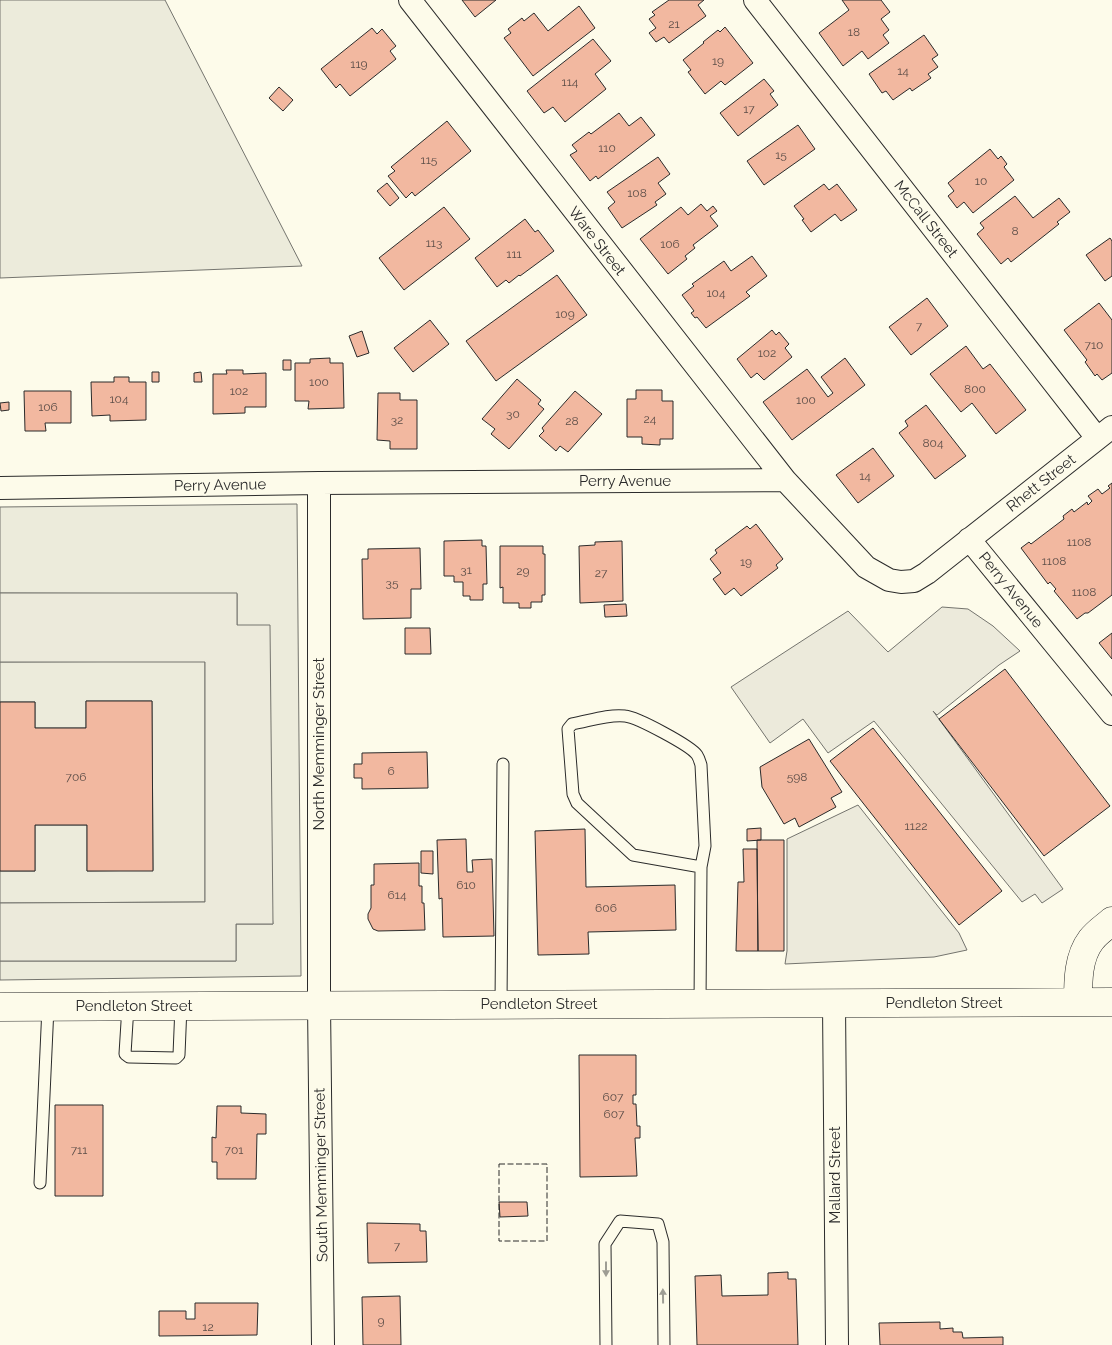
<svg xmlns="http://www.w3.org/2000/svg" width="1112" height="1345" font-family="Raleway,sans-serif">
	<rect width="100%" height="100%" fill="#fdfbea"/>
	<!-- green -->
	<path fill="#ecebdb" stroke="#74746e" d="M0,0h165l137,266 -302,12z
		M297,504l4,472 -301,4v-19h236v-37h37l-36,-299v-31l-237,-1v-86z
		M205,661v241l-205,1v-32h35v-46h52v46l66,-1 -1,-169h-66v27h-51v-26h-35v-40z"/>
	<!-- parking -->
	<path fill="#eceadb" stroke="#74746e" d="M0,593h237v32h33l3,299h-37v37h-236v-58l205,-1v-240h-205z
		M942,607l26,2 25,17 27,25 -21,14 -62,50 -4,-4 130,178 -21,14 -7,-9 -13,8 -148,-181 -46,32 -25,-34 -33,24 -39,-56 117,-76 40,41z
		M858,805l101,128 8,17 -33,7 -149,7 2,-13v-112z"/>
	<!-- building -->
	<path fill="#f2b8a0" stroke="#2b2b2b" d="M462,0h34l-21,17z
		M669,0h35l-6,5 8,11 -37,27 -5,-6 -8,5 -7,-9 7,-5 -7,-9 6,-4 -3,-3z
		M842,0h39l9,12 -9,7 8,11 -6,5 6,8 -21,16 -6,-8 -19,15 -24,-33 30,-23z
		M579,6l16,22 -62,48 -29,-38 7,-5 -3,-4 14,-11 2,3 10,-8 14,18z
		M725,27l28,36 -28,22 -4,-4 -16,13 -17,-22 3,-2 -8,-10 21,-17 -1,-1 15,-12 2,2z
		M372,28l5,6 5,-5 14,17 -6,5 6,8 -46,37 -10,-12 -4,4 -15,-19z
		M924,35l14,20 -6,4 6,8 -10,7 3,4 -19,13 -2,-3 -17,12 -7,-9 -4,2 -13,-19z
		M593,39l18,22 -16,13 11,15 -41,33 -12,-15 -9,6 -17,-22z
		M764,79l10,12 -4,3 8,11 -40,31 -18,-23z
		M279,87l14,13 -10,11 -14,-13z
		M619,113l10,13 12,-9 14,18 -57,44 -2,-3 -6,5 -20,-26 7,-4 -5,-6 17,-13 2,2z
		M447,121l24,30 -56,45 -3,-4 -6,6 -18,-22 7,-5 -4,-4z
		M798,125l17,24 -51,36 -17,-24z
		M990,149l8,10 3,-3 6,8 -3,3 10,13 -41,33 -9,-11 -7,6 -9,-12 6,-5 -6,-8z
		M658,157l12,17 -12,9 8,11 -11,8 2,3 -35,23 -14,-20 7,-6 -8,-10z
		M387,183l12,15 -9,8 -13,-15z
		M824,184l5,6 8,-6 20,26 -16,11 -6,-7 -24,18 -9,-12 2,-1 -10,-13z
		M1015,196l18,22 26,-20 11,14 -13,10 2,2 -48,38 -3,-4 -7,6 -24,-30 7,-6 -4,-5z
		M701,204l6,7 6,-5 4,5 -7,5 8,10 -25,19 2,3 -10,8 2,3 -19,15 -28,-35 41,-32 7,8z
		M444,207l26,32 -66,51 -25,-32z
		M525,219l10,13 3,-2 16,21 -34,25 -1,-1 -10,8 -3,-3 -9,7 -22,-29z
		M1110,238l2,3v35l-7,5 -19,-26z
		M752,256l15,20 -21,16 4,4 -44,32 -9,-11 -2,1 -4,-5 3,-2 -12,-16 12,-9 -2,-2 32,-23 7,10z
		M557,275l30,40 -91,66 -30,-40z
		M927,298l21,28 -37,29 -22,-28z
		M1099,303l13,17v53l-10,7 -5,-6 -2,2 -10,-14 2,-2 -23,-30z
		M430,320l19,24 -36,28 -19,-24z
		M772,330l4,5 3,-3 10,12 -4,4 7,9 -28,23 -7,-7 -6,5 -14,-19z
		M362,331l7,22 -12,4 -8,-21z
		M966,346l17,23 7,-5 36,46 -30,24 -24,-31 -11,9 -31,-38z
		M330,358v5h13l1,45 -36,1 1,-8h-14v-38h15v-4z
		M845,358l20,27 -73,55 -29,-38 44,-33 21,28 5,-4 -12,-16z
		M283,360h8v10h-8z
		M226,370h17v4l23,-1v34h-21v6l-32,1v-40h14z
		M152,372h7v10h-7z
		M201,372l1,10h-8v-9z
		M114,377h15v5h17v38l-36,1v-6l-18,1 -1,-34h23z
		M517,379l24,21 -3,4 6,5 -35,40 -18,-15 4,-5 -13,-10z
		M636,390h26v11h11v38h-13v6l-18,-1v-7h-15v-38h9z
		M24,391h47v32h-26l1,8h-21z
		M575,391l27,23 -34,38 -8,-6 -4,5 -17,-15 5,-5 -2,-3z
		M378,393h22v7h17v49h-27v-8l-13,-1z
		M9,402v8l-8,1 -1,-8z
		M926,405l40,51 -31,23 -36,-46 9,-7 -3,-5z
		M873,448l21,28 -36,27 -22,-28z
		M1112,483v112l-24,18h-3l-8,6 -23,-28 2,-2 -6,-7 -2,2 -27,-36 8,-6 2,2 33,-25 -1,-3 9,-7 2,3 13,-10 1,3 4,-4 -4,-5 10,-7 4,5 8,-6 -2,-2z
		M756,524l27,35 -7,6 2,3 -37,28 -7,-8 -9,7 -12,-16 8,-6 -11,-14 7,-6 -2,-3 32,-24 3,3z
		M482,540v6h4l1,38h-4v16h-13v-4h-7v-14h-9v-6h-10v-35z
		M622,541l1,60 -43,2 -1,-57 16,-1v-3z
		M500,546h43v8h2v41h-3v7h-11v6h-12v-5h-16v-16l-3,1z
		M420,548l1,41h-10v29l-48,1 -1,-60h6v-10z
		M626,604l1,12 -22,1 -1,-12z
		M405,628h25l1,26h-26z
		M1112,633v26l-13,-16z
		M1005,669l105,137 -66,50 -105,-137z
		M86,701h66l1,170h-66v-46h-52v46h-35v-169h35v26h51z
		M873,728l129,163 -43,34 -129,-164z
		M809,739l33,53 -11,6 5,9 -37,20 -4,-9 -11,6 -22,-37 -2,-20z
		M427,752l1,36 -66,1v-11h-8v-14h8v-11z
		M761,828v12l-14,1v-12z
		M585,829l1,58 89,-2 1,45 -88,2 1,22 -51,1 -3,-124z
		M466,839l1,33h6l-1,-12 20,-1 2,77 -51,1 -1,-39 -3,1 -2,-59z
		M757,840h27v111h-26z
		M743,849h14l1,102h-22l2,-69h6z
		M421,851h12v23l-12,-1z
		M419,863v23h3v17h2l1,27 -47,1 -5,-2 -5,-10v-5l3,-6v-23h3v-21z
		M579,1055h57v40h-3v9h3l1,22h3v12h-5l2,38 -57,1z
		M55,1105h48v91h-48z
		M217,1106h24v7l25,1v20h-9l-1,45h-39v-17h-5v-25l4,1z
		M499,1202h28l1,14 -28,1z
		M367,1223l53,1v7h6l1,31 -59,1z
		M788,1272v7h8l2,66h-101l-2,-69 26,-1 1,21 46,-1v-22z
		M400,1296l1,49h-38l-1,-48z
		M195,1303h63l-1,32 -98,1v-25h27v8h9z
		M940,1322v7l13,-1v4h9l1,6 40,-1v8h-123l-1,-22z"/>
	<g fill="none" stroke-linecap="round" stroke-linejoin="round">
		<defs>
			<path id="lane" d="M501,1004l2,-240
				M700,1005l1,-138 4,-21 -4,-81c-1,-3 -2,-7 -4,-10 -6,-9 -60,-38 -72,-39 -17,-2 -36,5 -53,8l-4,5 5,65 4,9 56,52 68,12
				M128,1006l-3,48 4,3 47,1 3,-3 2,-49
				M40,1183l8,-176
				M606,1345l-1,-101 15,-23 38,3 5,18 1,103"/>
			<path id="street" d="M410,0l375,480
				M755,0l342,438
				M319,483v522l4,340
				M0,488l319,-5 466,-3 81,87 23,13 12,2 13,-1 13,-8 185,-146
				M969,539l143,175
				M834,1004l3,341"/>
			<path id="secondary" d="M1078,1002c0,-21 0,-45 13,-62 5,-7 14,-13 21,-19
				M0,1007l1112,-5"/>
		</defs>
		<!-- lane casing -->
		<use href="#lane" stroke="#2b2b2b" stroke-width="13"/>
		<!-- street casing -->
		<use href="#street" stroke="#2b2b2b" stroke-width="24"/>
		<!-- secondary casing -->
		<use href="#secondary" stroke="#2b2b2b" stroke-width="29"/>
		<!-- lane -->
		<use href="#lane" stroke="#fdfbea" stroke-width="11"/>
		<!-- street -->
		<use href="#street" stroke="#fdfbea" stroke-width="22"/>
		<!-- secondary -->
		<use href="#secondary" stroke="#fdfbea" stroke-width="28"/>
		<!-- fence -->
		<path stroke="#2b2b2b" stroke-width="1" stroke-dasharray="6 2.5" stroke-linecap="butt" d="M499,1164h48v77h-48z"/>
	</g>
	<!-- one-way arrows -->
	<defs><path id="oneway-solid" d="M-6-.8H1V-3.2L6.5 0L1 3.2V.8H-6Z" transform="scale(1.25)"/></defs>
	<g fill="#9e9d94">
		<use href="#oneway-solid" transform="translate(606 1269) rotate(90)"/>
		<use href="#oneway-solid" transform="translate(663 1296) rotate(-91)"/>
	</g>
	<g text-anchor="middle" stroke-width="4" stroke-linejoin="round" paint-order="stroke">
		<!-- number labels -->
		<g font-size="12" fill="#5d4e48">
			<text x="674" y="28">21</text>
			<text x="854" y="36">18</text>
			<text x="718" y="65">19</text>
			<text x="359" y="68">119</text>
			<text x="903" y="75">14</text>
			<text x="570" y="86">114</text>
			<text x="749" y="113">17</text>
			<text x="607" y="152">110</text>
			<text x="781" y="159">15</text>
			<text x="429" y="164">115</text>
			<text x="981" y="185">10</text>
			<text x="637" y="197">108</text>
			<text x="1015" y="235">8</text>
			<text x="434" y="247">113</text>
			<text x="670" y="248">106</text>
			<text x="514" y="258">111</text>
			<text x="716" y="297">104</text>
			<text x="565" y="318">109</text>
			<text x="919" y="330">7</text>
			<text x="1094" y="349">710</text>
			<text x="767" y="357">102</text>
			<text x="319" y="386">100</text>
			<text x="975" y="393">800</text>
			<text x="239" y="395">102</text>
			<text x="119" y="403">104</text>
			<text x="806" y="404">100</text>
			<text x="48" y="411">106</text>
			<text x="513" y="418">30</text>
			<text x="650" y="423">24</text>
			<text x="397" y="424">32</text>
			<text x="572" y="425">28</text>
			<text x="933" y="447">804</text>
			<text x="865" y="480">14</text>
			<text x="1079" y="546">1108</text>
			<text x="1054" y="565">1108</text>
			<text x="746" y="566">19</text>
			<text x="466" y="574">31</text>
			<text x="523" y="575">29</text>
			<text x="601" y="577">27</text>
			<text x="392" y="587">35</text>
			<text x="1084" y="596">1108</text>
			<text x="391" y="775">6</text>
			<text x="76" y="781">706</text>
			<text x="797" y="781">598</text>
			<text x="916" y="830">1122</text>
			<text x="466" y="889">610</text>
			<text x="397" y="899">614</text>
			<text x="606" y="912">606</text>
			<text x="613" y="1101">607</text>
			<text x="614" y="1118">607</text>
			<text x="79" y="1154">711</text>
			<text x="234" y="1154">701</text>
			<text x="397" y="1250">7</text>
			<text x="381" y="1325">9</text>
			<text x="208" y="1331">12</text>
		</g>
		<!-- street labels -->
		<g font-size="15" fill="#2b2b2b" stroke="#fdfbea">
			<text transform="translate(926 219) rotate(52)" y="5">McCall Street</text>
			<text transform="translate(597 241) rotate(52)" y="5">Ware Street</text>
			<text x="625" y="486">Perry Avenue</text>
			<text transform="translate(1041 483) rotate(-38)" y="5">Rhett Street</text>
			<text transform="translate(220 485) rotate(-1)" y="5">Perry Avenue</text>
			<text transform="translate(1011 590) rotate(51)" y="5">Perry Avenue</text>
			<text transform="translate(319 744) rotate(-90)" y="5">North Memminger Street</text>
			<text x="944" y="1008">Pendleton Street</text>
			<text x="539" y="1009">Pendleton Street</text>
			<text x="134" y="1011">Pendleton Street</text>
			<text transform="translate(321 1175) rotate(-91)" y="5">South Memminger Street</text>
			<text transform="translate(835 1175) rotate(-90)" y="5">Mallard Street</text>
		</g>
	</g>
</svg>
